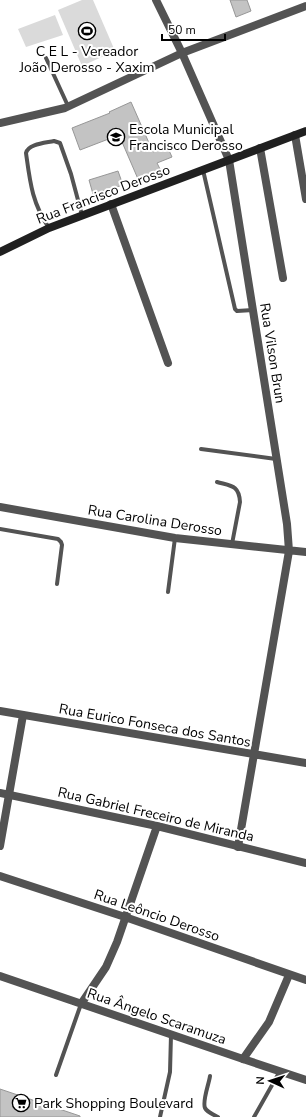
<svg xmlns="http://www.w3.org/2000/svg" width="306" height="1117" font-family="'Nunito Sans',sans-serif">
	<rect width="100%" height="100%" fill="#fff"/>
	<!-- green -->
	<path fill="#dadada" d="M82,0h11l22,51 -33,15 -24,-56z
		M55,15l8,20 -37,12 -8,-18z"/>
	<!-- building -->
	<path fill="#c3c3c3" stroke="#979797" d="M230,0h17l4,11 -15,6z
		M131,102l22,50 14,-6 5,11 -15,6 3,6 -22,10 -19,-44 -39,15 -8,-22 38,-15 -1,-1z
		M118,171l5,14 -30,9 -4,-14z
		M0,1089l80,27v1h-80z"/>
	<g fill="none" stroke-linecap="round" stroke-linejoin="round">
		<!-- service -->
		<path stroke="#535353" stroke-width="4" d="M46,58l22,48
			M203,170l32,139 2,2 16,-1
			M49,228c-17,-25 -19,-46 -23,-75 2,-9 19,-10 28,-12l6,2 11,31 11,41
			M201,449l75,10
			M217,482c14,4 22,3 23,20l-8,42
			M0,529l58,10 3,3 1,3 -5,39
			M168,592l7,-54
			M56,1075l25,-71
			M210,1076c-1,8 -8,25 -5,32 2,4 9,7 13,9
			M160,1117l10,-45 1,-37
			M254,1117l26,-46"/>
		<!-- minor -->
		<path stroke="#535353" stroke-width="8" d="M0,123l65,-15 117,-55 124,-47
			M295,135l11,64
			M260,148l23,130
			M229,160l58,364 2,27 -51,296
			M111,204l57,159
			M0,507l175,31 131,14
			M0,711l306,52
			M0,846l23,-131
			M0,876l125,41
			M243,1059l26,-37 20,-47"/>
		<!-- tertiary -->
		<path stroke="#535353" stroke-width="8" d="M156,0l26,53 47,107
			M0,793l157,33 149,37
			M125,917l181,63
			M0,976l243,83 63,21
			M81,1004l25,-37 11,-25 40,-116"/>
		<!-- secondary -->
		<path stroke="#202020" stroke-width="8" d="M0,252l49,-24 257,-97"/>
	</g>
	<!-- icons -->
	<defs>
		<symbol id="stadium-ring" viewBox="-11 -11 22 22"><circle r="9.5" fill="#fff" stroke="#000" stroke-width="1.5"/><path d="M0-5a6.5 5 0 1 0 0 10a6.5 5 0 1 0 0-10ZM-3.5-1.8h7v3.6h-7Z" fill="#000"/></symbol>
		<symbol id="school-ring" viewBox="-11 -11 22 22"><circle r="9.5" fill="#fff" stroke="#000" stroke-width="1.5"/><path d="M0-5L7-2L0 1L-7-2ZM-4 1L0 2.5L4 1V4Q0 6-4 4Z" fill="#000"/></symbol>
		<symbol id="supermarket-ring" viewBox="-11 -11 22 22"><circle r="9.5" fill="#fff" stroke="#000" stroke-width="1.5"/><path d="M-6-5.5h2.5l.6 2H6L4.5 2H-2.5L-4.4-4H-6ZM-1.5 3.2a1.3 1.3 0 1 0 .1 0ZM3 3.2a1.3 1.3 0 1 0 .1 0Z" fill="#000"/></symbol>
	</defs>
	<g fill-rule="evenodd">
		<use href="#stadium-ring" x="77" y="21" width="20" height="20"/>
		<use href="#school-ring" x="106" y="127" width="20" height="20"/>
		<use href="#supermarket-ring" x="11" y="1093" width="20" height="20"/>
	</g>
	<g text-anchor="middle" stroke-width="4" stroke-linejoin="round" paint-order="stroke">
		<!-- poi labels -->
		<g font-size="14" fill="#000" stroke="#fff" text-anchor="start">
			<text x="87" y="56" text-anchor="middle">C E L - Vereador<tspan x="87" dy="16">João Derosso - Xaxim</tspan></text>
			<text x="129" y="134">Escola Municipal<tspan x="129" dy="16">Francisco Derosso</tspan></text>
			<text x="34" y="1108">Park Shopping Boulevard</text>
		</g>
		<!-- street labels -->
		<g font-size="14" fill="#000" stroke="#fff">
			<text transform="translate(103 194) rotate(-21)" y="5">Rua Francisco Derosso</text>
			<text transform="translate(273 353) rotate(81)" y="5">Rua Vilson Brun</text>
			<text transform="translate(155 520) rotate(9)" y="5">Rua Carolina Derosso</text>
			<text transform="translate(155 725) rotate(10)" y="5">Rua Eurico Fonseca dos Santos</text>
			<text transform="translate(156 814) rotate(13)" y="5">Rua Gabriel Freceiro de Miranda</text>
			<text transform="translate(157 915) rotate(19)" y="5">Rua Leôncio Derosso</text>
			<text transform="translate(157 1016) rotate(19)" y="5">Rua Ângelo Scaramuza</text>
		</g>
	</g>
	<!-- north arrow -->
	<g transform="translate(270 1081) rotate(273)" stroke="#ffffff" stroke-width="3" paint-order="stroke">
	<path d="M0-3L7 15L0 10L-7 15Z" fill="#000000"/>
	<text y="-6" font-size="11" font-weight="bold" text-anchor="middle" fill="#000000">N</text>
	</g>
	<!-- scale -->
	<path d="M162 34v6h63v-6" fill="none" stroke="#000000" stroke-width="2"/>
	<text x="168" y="34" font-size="12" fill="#000000" stroke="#ffffff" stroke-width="3" paint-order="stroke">50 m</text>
</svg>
